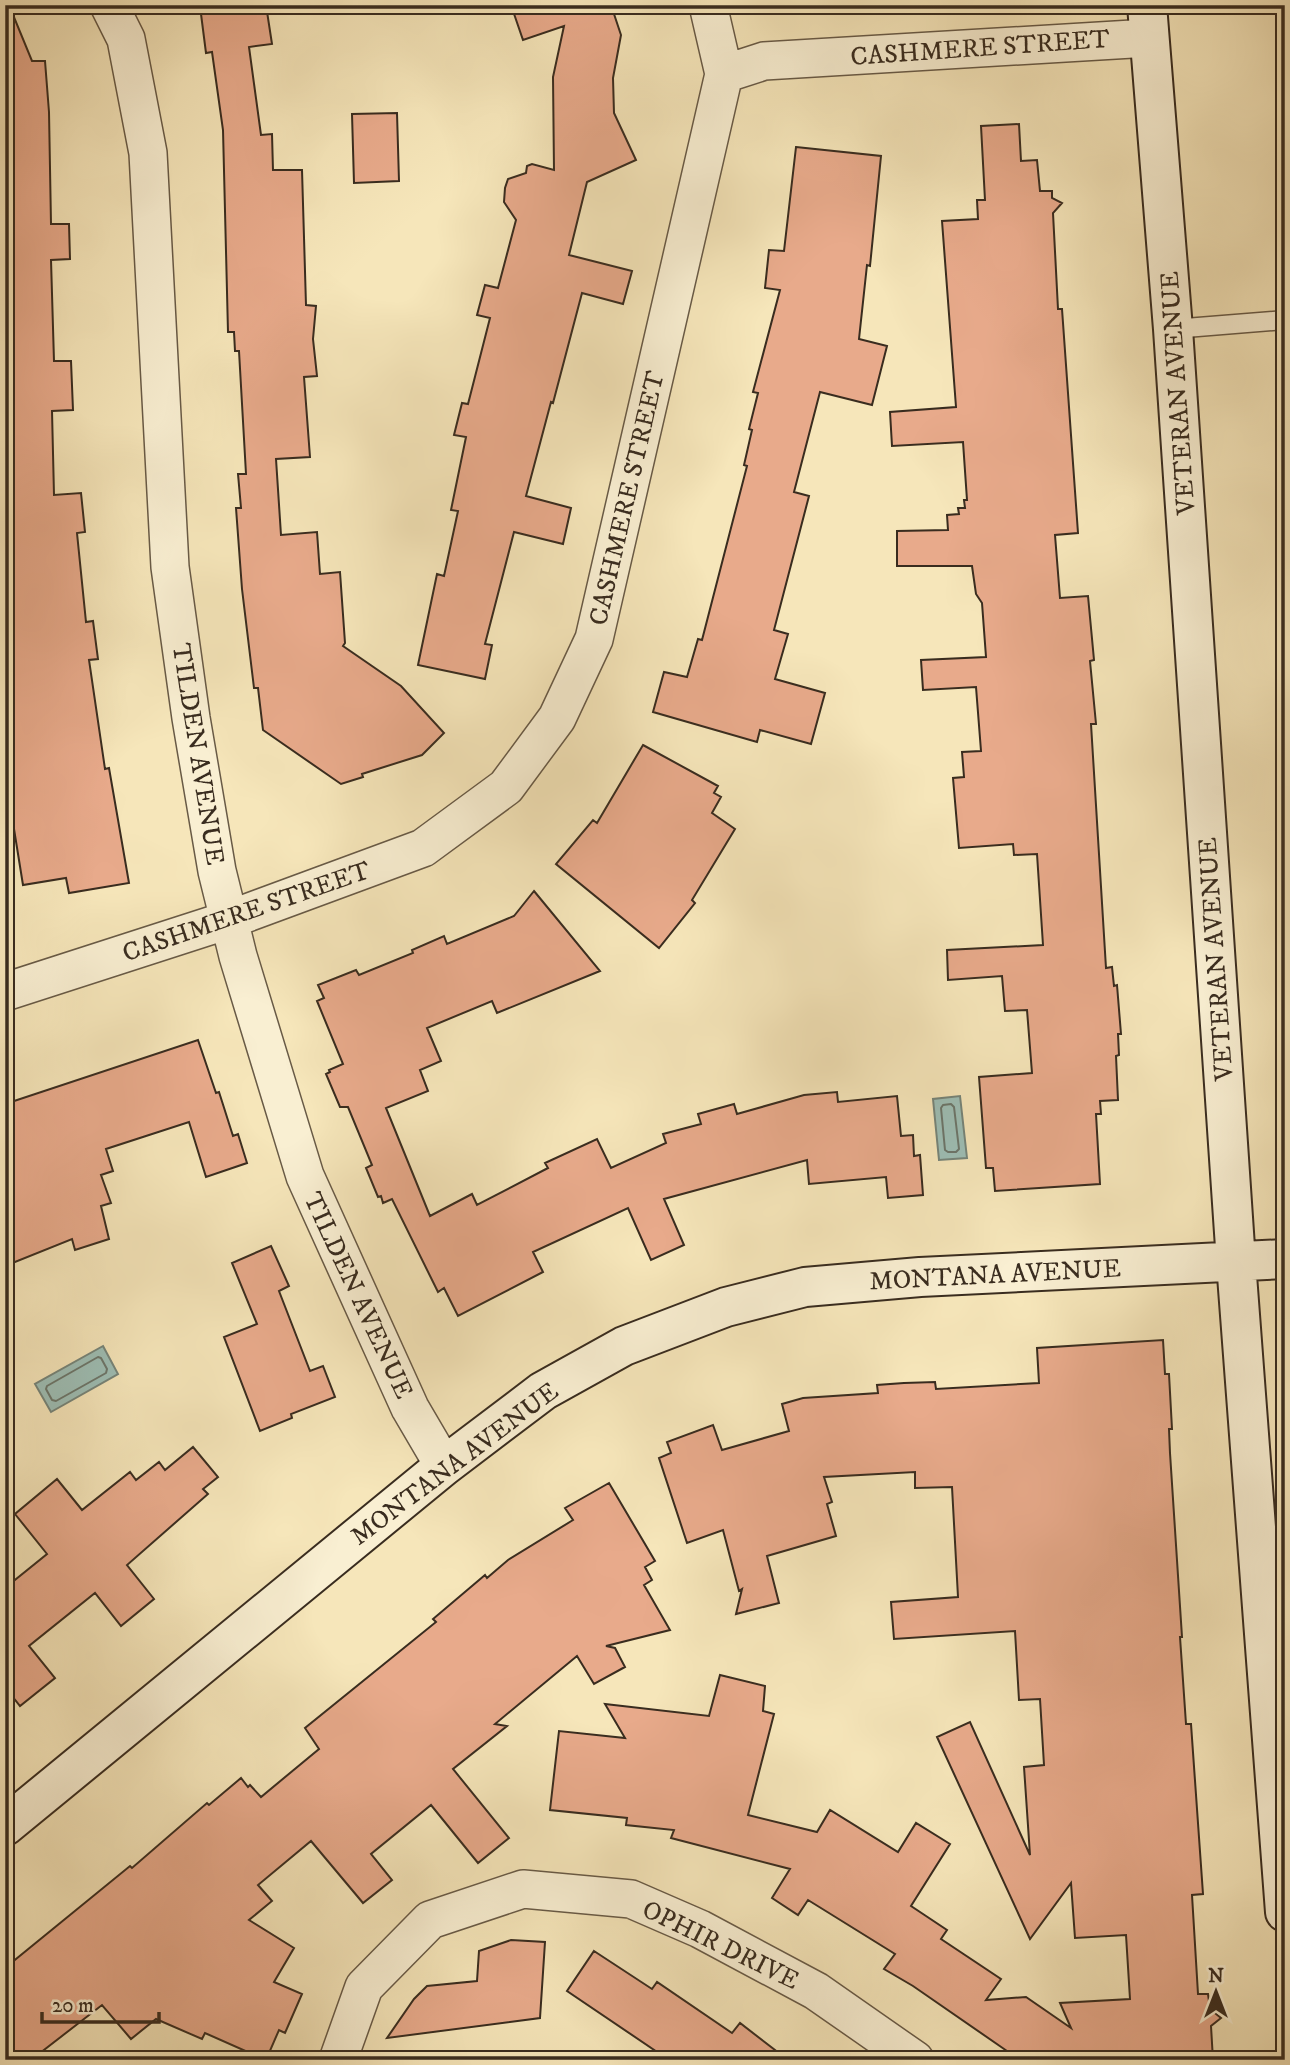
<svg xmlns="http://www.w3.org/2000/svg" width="1290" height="2065" font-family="'IM FELL DW Pica',serif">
	<rect width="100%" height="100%" fill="#f6e6ba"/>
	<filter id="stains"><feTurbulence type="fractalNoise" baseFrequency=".00286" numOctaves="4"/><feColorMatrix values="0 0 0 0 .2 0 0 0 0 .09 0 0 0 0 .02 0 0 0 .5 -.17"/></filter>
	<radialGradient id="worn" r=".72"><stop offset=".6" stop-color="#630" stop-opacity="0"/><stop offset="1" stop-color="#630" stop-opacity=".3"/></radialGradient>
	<!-- water -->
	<path fill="#9dbeb5" stroke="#758479" stroke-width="2" d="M960,1096l7,62 -28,2 -6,-61z
		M103,1346l15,28 -67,38 -16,-28z"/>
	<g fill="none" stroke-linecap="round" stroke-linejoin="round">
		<!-- shore -->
		<path stroke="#6b756a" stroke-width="2" d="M951,1104l3,3 5,42 -3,3h-8l-3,-2 -4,-42 2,-3z
			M98,1357l3,1 6,11 -1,4 -50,28 -4,-1 -6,-11 1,-3z"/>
	</g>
	<!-- building -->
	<path fill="#e8aa8b" stroke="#392c1f" stroke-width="2" d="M5,5h4l23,56h13l4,51 2,112h18l1,35 -19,1 3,101h17l2,49 -21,1 2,84 27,-2 4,39 -8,1 9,89 7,-1 5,38 -9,1 16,109 4,-1 20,115 -60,10 -3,-15 -43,7 -18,-112z
		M215,5h51l6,39 -23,3 12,88 11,-1 1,36h29l4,135 10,1 -3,33 4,37 -13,1 6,80 -34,2 5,76 36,-3 3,42 20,-2 5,71 -2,3 58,40 43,47 -22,22 -60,19 1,3 -22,7 -78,-54 -5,-42h-4l-12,-99 -6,-81h5l-3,-34h8l-7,-123h-4l-1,-19h-6l-5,-202 -11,-78 -6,1 -5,-39 15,-2z
		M511,5h100l10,30 -8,43 1,35 22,47 -49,22 -18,73 63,16 -9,33 -41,-11 -29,110 -2,-1 -25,94 45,12 -8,36 -49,-12 -29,112 7,1 -7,34 -67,-14 19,-91 7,2 14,-65 -7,-1 15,-73 -12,-2 8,-32 6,1 22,-86 -13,-3 8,-30 13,3 18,-68 -12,-18 1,-14 3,-9 18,-6 1,-7 5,-2 22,6 -1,-93 11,-51 -41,14z
		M397,113l2,68 -45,2 -2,-69z
		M1019,124l2,37 16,-1 3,31h12v7l10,5 -9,10 5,96h4l16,224 -23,2 5,63 28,-2 6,64 -4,1 6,63h-5l15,244 6,-1 2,19 3,-1 4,49h-3l1,21 -3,1 2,44 -18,1 1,13h-5l4,70 -105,7 -2,-23h-7l-7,-91 53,-4 -5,-63 -22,1 -3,-35 -54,4 -1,-30 96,-5 -6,-91 -23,1 -1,-11 -54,4 -6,-70 11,-1 -2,-25 19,-1 -5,-64 -53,3 -2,-30 65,-3 -4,-54 -6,-9 -4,-28h-75v-35l51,-1 -1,-15 12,-1 -1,-6h7l-1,-8h3l-4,-58 -71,4 -2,-34 66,-5 -14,-186 36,-2 -1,-19h8l-4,-74z
		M796,147l85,9 -11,110 -3,-1 -8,74 28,7 -15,59 -52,-13 -26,100 15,4 -35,134 14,4 -13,45 50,14 -14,51 -51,-14 -3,12 -104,-30 11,-40 23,5 11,-38 4,1 45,-174 -3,-1 8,-35 -3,-1 9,-36 -5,-1 27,-102 -15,-2 4,-38 15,1z
		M643,745l75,41 -4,7 7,4 -9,16 23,16 -43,71 3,3 -36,45 -103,-84 37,-44 4,3z
		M534,891l66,80 -103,42 -5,-12 -65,27 14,33 -21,9 8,21 -42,17 44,108 42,-22 5,11 71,-37 -3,-5 52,-24 14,29 55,-25 -3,-9 38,-10 -3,-10 36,-10 3,10 67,-19 33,-3 1,10 59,-6 4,40 12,-1 1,21 6,-1 3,40 -35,3 -2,-21 -77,7 -2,-24 -143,39 20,46 -33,15 -23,-52 -95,44 10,20 -85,44 -14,-28 -6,4 -46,-93 -9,4 -2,-7 -3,1 -12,-29 6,-3 -24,-58h-8l-14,-33 4,-2 -1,-2 14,-6 -26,-63 7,-3 -6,-13 38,-15 3,5 54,-22 -1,-3 32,-14 3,8 67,-28z
		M198,1040l18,53 3,-1 14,44 5,-2 9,29 -41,14 -17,-55 -83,27 7,22 -12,4 10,28 -10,3 8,33 -34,11 -3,-11 -67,27v-162z
		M271,1246l18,40 -10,5 31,80 13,-5 12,31 -44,17 1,4 -32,13 -36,-94 33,-13 -25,-61z
		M1163,1340l2,34h4l3,55h-3l1,24 12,184h-2l6,87h5l12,170 -11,1 6,99h10l2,15 11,9 -10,8 2,34h-193l-107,-74 -29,-17 11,-15 -87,-54 -10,15 -26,-17 18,-29 -119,-31 3,-8 -48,-5 1,-7 -77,-8 9,-79 66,7 -20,-34 104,12 11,-41 45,11 -2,25 11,3 -26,101 69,17 13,-22 68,42 18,-29 34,21 -39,62 36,24 -6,9 60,40 -15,21 40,-3 45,31 -11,-25 70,-4 -4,-64 -51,3 -4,-55 -41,56 -93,-202 33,-15 60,133 -6,-88 20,-2 -4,-66 -21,1 -4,-69 -121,8 -3,-37 67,-5 -6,-110 -37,1v-16l-91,5 8,25 -5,2 9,32 -69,20 12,47 -43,11 6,-25 -3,2 -16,-61 -36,13 -28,-85 12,-5 -4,-11 46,-17 9,25 67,-19 -7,-27 21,-6 75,-5 -1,-8 27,-2 31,-1 1,7 103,-6 -2,-35z
		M193,1447l25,30 -15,12 5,5 -81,71 27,34 -33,27 -26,-33 -66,53 26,32 -35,28 -15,-19v-99l42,-34 -32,-40 42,-35 25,31 48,-38 6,8 23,-18 6,8z
		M609,1483l46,78 -10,6 7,13 -8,5 26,45 -64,16 9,2 10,19 -31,17 -17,-28 -82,68 12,2 -54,43 56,69 -31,25 -47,-58 -60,49 21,26 -29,23 -52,-62 -53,44 14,16 -23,19 45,28 -20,34 28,12 -17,39 -6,-3 -13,30 -61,-27 -3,6 -46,-20 -25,20 -29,-34 -71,55h-26v-92l125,-102 2,2 75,-65 2,2 32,-27 7,9 2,-2 11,12 58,-48 -14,-21 131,-106 -3,-3 52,-44 2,3 21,-18 65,-40 -8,-12z
		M511,1940l34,2 -5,76 -153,20 27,-39 13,-13 50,-5 2,-30z
		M594,1951l58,38 5,-7 75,51 8,-10 48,37h-119l-102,-69z"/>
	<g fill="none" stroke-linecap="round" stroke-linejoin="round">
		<defs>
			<path id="lane" d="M1173,329l112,-9"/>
			<path id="street" d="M109,5l17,34 22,114 22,414 21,151 26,153 21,85 67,220 105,232 34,58
				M708,5l16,69
				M5,992l223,-72 195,-72 83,-61 51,-69 37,-79 130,-565 40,-13 385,-23
				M338,2060l26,-73 66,-67 93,-31 108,10 69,30 116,62 99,69"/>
			<path id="secondary" d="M1147,5l26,324 63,933 49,650
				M5,1826l439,-360 99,-75 81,-45 102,-39 79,-20 115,-10 365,-18"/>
		</defs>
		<!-- lane casing -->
		<use href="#lane" stroke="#685a46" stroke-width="21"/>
		<!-- street casing -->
		<use href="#street" stroke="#685a46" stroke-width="40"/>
		<!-- secondary casing -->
		<use href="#secondary" stroke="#392c1f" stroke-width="42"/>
		<!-- lane -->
		<use href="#lane" stroke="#f9efd2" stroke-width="18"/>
		<!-- street -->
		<use href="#street" stroke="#f9efd2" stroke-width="37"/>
		<!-- secondary -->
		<use href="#secondary" stroke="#f9efd2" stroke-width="38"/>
	</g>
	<g text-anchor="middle" stroke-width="7" stroke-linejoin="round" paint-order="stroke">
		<!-- street labels -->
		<g font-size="26" fill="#392c1f" stroke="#f9efd2">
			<text transform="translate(980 47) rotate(-4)" y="9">CASHMERE STREET</text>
			<text transform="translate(1177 393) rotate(-94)" y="9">VETERAN AVENUE</text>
			<text transform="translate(626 498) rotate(-77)" y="9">CASHMERE STREET</text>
			<text transform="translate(199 754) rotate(81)" y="9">TILDEN AVENUE</text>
			<text transform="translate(246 911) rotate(-19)" y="9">CASHMERE STREET</text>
			<text transform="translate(1215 959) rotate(-94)" y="9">VETERAN AVENUE</text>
			<text transform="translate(995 1274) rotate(-3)" y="9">MONTANA AVENUE</text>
			<text transform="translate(359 1295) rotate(65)" y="9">TILDEN AVENUE</text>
			<text transform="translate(454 1463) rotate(-37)" y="9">MONTANA AVENUE</text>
			<text transform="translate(721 1944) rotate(26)" y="9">OPHIR DRIVE</text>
		</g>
	</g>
	<!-- margin -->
	<rect width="1290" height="2065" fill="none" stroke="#f6e6ba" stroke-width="28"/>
	<rect x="7" y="7" width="1276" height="2051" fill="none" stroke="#392c1f" stroke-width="3.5"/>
	<rect x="14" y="14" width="1262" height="2037" fill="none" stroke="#392c1f" stroke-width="2"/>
	<!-- north arrow -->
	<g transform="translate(1216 1992)" stroke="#f9efd2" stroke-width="5" paint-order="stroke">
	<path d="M0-5L12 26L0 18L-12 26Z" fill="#392c1f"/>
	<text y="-10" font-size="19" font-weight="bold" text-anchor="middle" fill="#392c1f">N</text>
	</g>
	<!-- scale -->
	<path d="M42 2012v10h117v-10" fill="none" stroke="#392c1f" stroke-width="3.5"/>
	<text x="52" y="2012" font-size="21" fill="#392c1f" stroke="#f9efd2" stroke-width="5" paint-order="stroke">20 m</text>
	<rect width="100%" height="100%" filter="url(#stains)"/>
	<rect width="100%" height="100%" fill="url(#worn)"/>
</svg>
